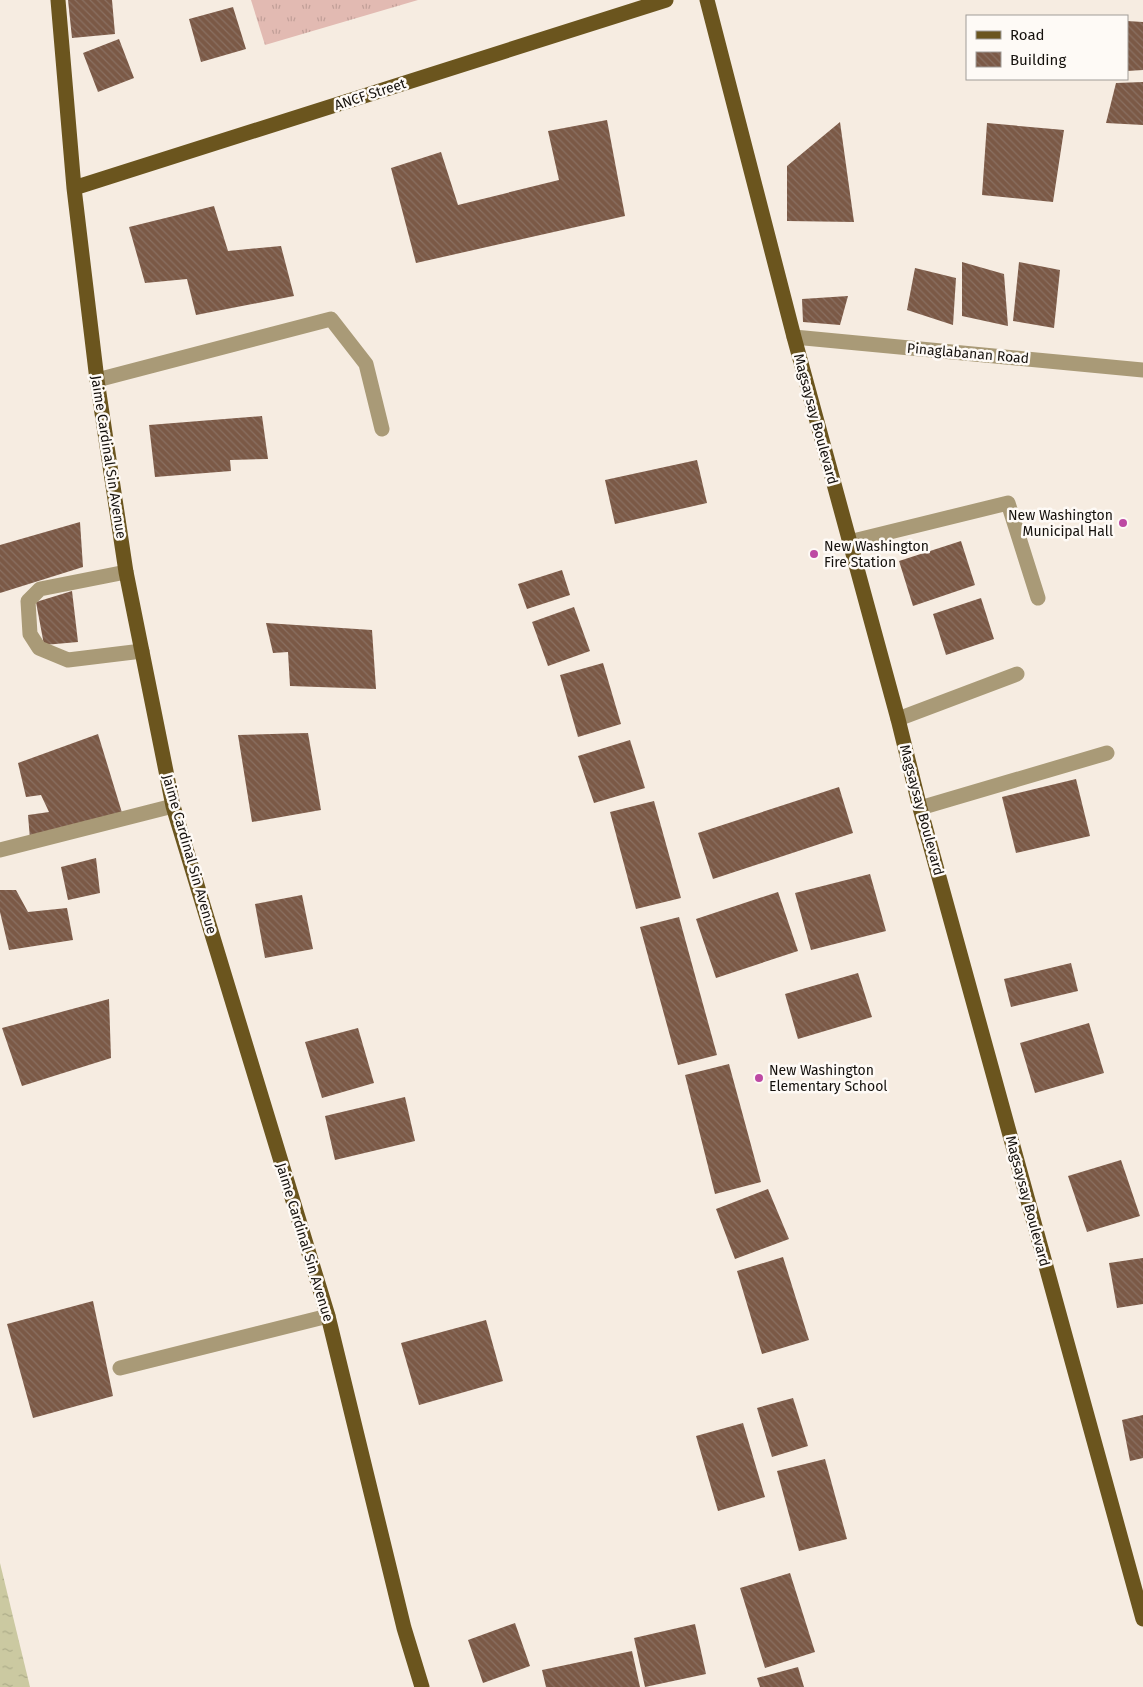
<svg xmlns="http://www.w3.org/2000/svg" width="1143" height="1687" font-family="'Fira Sans',sans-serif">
	<defs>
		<pattern id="grass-tufts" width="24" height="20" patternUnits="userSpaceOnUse" patternTransform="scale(1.25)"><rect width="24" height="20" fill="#e2bab2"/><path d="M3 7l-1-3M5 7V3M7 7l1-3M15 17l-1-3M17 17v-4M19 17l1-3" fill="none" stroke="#c19f98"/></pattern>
		<pattern id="water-ripples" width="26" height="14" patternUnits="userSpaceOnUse" patternTransform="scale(1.25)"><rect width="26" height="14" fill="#cbc9a1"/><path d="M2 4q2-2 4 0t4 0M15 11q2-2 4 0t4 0" fill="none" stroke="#adac89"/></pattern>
		<pattern id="building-back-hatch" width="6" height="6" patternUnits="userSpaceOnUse" patternTransform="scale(1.25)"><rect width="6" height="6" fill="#7b5946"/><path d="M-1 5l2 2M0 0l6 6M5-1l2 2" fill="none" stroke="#8a7062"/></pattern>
	</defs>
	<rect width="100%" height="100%" fill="#f6ece1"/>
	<!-- grass -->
	<path fill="url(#grass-tufts)" d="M251,0h167l-153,45z"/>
	<!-- water -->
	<path fill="url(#water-ripples)" d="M0,1563l30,124h-30z"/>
	<!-- building -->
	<path fill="url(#building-back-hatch)" d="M68,0h44l3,34 -43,4z
		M233,7l13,42 -45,13 -12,-43z
		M1127,21l16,1v48l-16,1z
		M119,39l15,39 -36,14 -15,-39z
		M1143,82v43l-37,-2 10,-40z
		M607,120l18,96 -209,47 -25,-95 50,-16 17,53 101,-25 -11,-49z
		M840,122l14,100 -67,-1v-55z
		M987,123l77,7 -11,72 -71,-7z
		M214,206l14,45 53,-5 13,50 -98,19 -9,-36 -42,4 -16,-56z
		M962,262l42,12 4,52 -46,-10z
		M1019,262l41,8 -6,58 -41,-7z
		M915,268l41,10 -3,47 -46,-15z
		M848,296l-8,29 -37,-3 -1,-23z
		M262,416l6,43 -38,1 1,11 -76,6 -6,-52z
		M697,460l10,43 -92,21 -10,-44z
		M80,522l3,45 -83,26v-48z
		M961,541l14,44 -62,21 -14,-45z
		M562,570l8,25 -43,14 -9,-25z
		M72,591l6,51 -34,3 -8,-43z
		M981,598l13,41 -48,16 -13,-41z
		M574,607l16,44 -42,15 -16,-44z
		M266,623l106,7 4,59 -86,-3 -2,-34 -15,1z
		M603,663l18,61 -43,13 -18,-62z
		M308,733l13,77 -69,12 -14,-87z
		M98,734l25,82 -93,23 -2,-24 21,-3 -8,-17 -15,2 -8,-34z
		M630,740l15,48 -51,15 -16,-47z
		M1076,779l14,57 -74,17 -14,-56z
		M839,787l14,46 -140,46 -15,-46z
		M654,801l27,97 -45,11 -26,-97z
		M96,858l4,35 -32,7 -7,-33z
		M870,874l16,57 -75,19 -16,-57z
		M0,890h16l12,22 39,-4 6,32 -64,10 -9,-38z
		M778,892l20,59 -82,27 -20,-59z
		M302,895l11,54 -48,9 -10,-54z
		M679,917l38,138 -39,10 -38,-138z
		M1071,963l7,28 -67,16 -7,-28z
		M858,973l14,44 -74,22 -13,-45z
		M109,999l2,59 -89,28 -20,-58z
		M1089,1023l15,50 -69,20 -15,-50z
		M358,1028l16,55 -52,15 -17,-56z
		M729,1064l32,118 -46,12 -30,-119z
		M405,1097l10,44 -80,19 -10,-44z
		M1121,1160l19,56 -53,16 -19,-56z
		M768,1189l21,50 -54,20 -19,-50z
		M783,1257l26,83 -47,14 -25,-83z
		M1143,1258v46l-26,4 -8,-45z
		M93,1301l20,95 -80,22 -26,-94z
		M486,1320l17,61 -84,24 -18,-62z
		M793,1398l15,48 -36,11 -15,-49z
		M1143,1415v43l-13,3 -8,-41z
		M743,1423l22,74 -47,14 -22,-75z
		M825,1459l22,80 -48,12 -22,-80z
		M790,1573l25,79 -50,16 -25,-80z
		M515,1623l15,43 -47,17 -15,-43z
		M695,1624l11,50 -61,13 -11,-49z
		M632,1651l8,36h-94l-4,-17z
		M798,1667l6,20h-44l-3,-9z"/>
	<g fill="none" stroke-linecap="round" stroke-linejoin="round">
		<!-- minor -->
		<path stroke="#a99a77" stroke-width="15" d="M794,337l349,33
			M97,380l234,-61 35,45 16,65
			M849,542l159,-39 30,95
			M126,572l-86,17 -12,12 2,33 9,14 29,12 74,-9
			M898,719l119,-45
			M920,808l187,-55
			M0,850l173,-44
			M120,1368l208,-52"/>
		<!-- major -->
		<path stroke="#6b551e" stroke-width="15" d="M58,0l16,188 23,192 29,192 47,234 155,510 76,312 18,59
			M707,0l87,337 104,382 22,89 223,811
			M74,188l592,-188"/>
	</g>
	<!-- markers -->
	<g fill="#bd49a3" stroke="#fefaf6" stroke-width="2">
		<circle cx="1123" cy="523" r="5"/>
		<circle cx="814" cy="554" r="5"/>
		<circle cx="759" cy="1078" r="5"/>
	</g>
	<g text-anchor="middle" stroke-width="5" stroke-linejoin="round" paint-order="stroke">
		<!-- street labels -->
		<g font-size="14" fill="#14100c" stroke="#fefaf6">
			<text transform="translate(370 94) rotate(-18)" y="5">ANCF Street</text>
			<text transform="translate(968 353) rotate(5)" y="5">Pinaglabanan Road</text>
			<text transform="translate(816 419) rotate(75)" y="5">Magsaysay Boulevard</text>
			<text transform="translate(109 457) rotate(81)" y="5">Jaime Cardinal Sin Avenue</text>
			<text transform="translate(922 810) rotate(75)" y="5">Magsaysay Boulevard</text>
			<text transform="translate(190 854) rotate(74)" y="5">Jaime Cardinal Sin Avenue</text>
			<text transform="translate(1028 1201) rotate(75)" y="5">Magsaysay Boulevard</text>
			<text transform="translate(305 1242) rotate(73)" y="5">Jaime Cardinal Sin Avenue</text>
		</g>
		<!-- poi labels -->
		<g font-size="14" fill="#14100c" stroke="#fefaf6" text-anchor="start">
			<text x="1113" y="520" text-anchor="end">New Washington<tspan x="1113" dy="16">Municipal Hall</tspan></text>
			<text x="824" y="551">New Washington<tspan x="824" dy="16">Fire Station</tspan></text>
			<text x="769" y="1075">New Washington<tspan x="769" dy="16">Elementary School</tspan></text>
		</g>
	</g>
	<!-- legend -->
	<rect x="966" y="15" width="162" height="65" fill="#fefaf6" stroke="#a09c98"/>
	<rect x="976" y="31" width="25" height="8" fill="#6b551e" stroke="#a09c98"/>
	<text x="1010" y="40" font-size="15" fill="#14100c">Road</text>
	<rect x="976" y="52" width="25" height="15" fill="url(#building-back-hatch)" stroke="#a09c98"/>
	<text x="1010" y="65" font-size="15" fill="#14100c">Building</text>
</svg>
